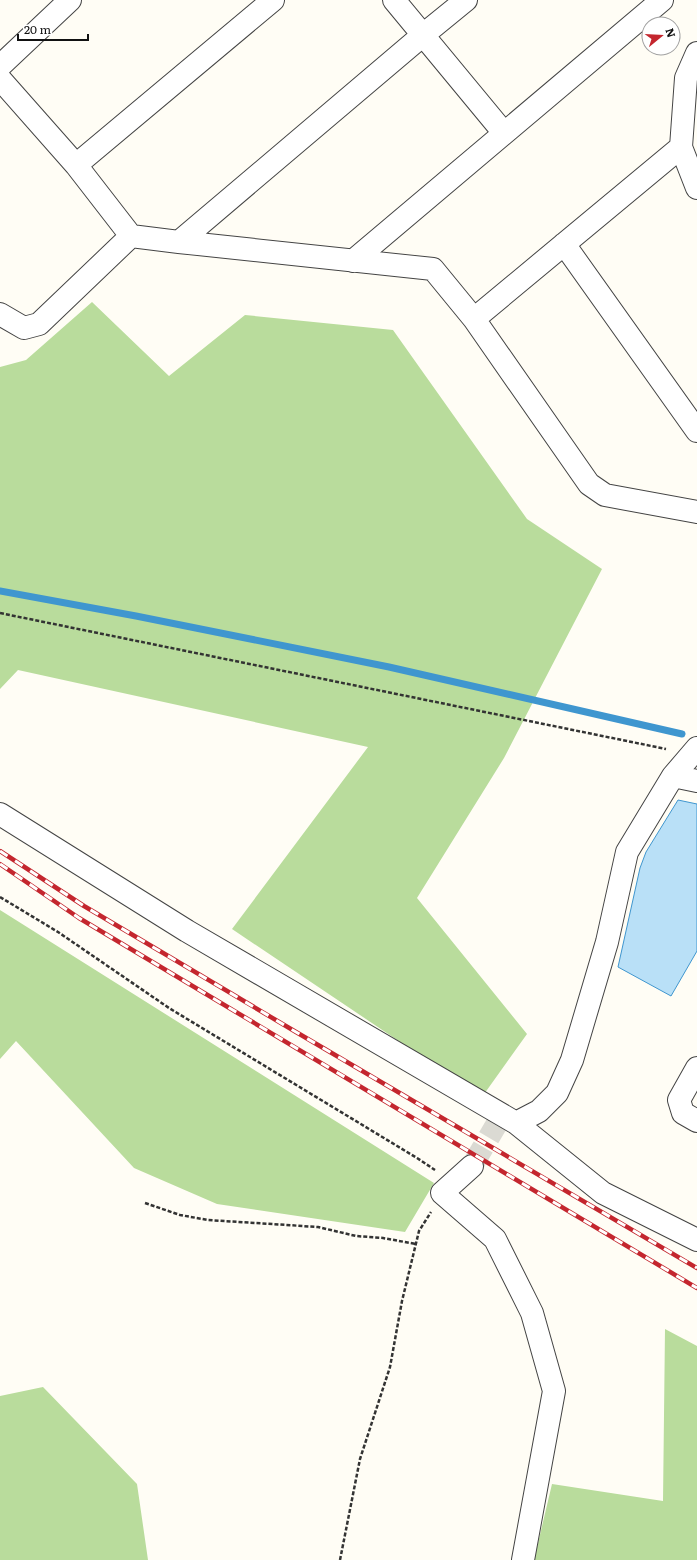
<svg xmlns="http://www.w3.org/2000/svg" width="697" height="1560" font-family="Literata,serif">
	<rect width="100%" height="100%" fill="#fffdf5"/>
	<!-- forest -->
	<path fill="#b9dc9c" d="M92,302l77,74 76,-61 148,15 134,189 75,50 -98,189 -87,140 110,136 -45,63 -250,-168 136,-182 -350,-77 -18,19v-322l26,-7z
		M0,910l434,273 -29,49 -188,-28 -83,-36 -118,-127 -16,18z
		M665,1329l32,17v214h-163l18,-76 111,17z
		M43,1387l94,97 11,76h-148v-164z"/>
	<!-- water -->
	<path fill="#b9e0f7" stroke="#3f96cf" d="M678,800l19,4v147l-26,45 -53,-29 22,-99 6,-16z"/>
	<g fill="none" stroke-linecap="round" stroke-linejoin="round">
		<!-- stream -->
		<path stroke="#3f96cf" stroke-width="7" d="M0,591l136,25 253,51 293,67"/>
		<!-- street-tunnel -->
		<path stroke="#dbdad3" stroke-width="22" stroke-dasharray="22 11" stroke-linecap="butt" d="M472,1166l30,-51"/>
		<defs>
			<path id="street" d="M394,0l110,133
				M697,53l-11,25 -5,69 16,41
				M0,66l70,-66
				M0,79l76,86 55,71 48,6 254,27 41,50 115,165 16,11 92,17
				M76,165l197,-165
				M179,242l244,-207 43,-35
				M564,244l133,187
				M353,261l309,-261
				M0,314l24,14 15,-4 92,-88
				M474,319l207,-172
				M673,776l24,5
				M0,814l187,117 329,192 87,70 94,47
				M697,1068l-18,32 4,13 14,8
				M516,1123l23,-12 18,-18 15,-33 35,-118 20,-90 46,-76 24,-28
				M472,1166l-30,27 53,46 37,74 22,78 -31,169"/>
		</defs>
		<!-- street casing -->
		<use href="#street" stroke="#444" stroke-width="24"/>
		<!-- path -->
		<path stroke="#333" stroke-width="2.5" stroke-dasharray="4 2" stroke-linecap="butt" d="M0,613l666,136
			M0,897l58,35 111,76 248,150 18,12
			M145,1203l35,12 28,5 110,7 38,9 27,2 33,6
			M340,1560l20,-101 30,-92 12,-66 17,-70 12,-19"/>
		<!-- street -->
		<use href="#street" stroke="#fff" stroke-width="22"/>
		<defs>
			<path id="rail" d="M0,851l84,55 212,126 401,236
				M0,864l79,54 618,370"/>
		</defs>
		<!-- rail casing -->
		<use href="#rail" stroke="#c4262e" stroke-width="4.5"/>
		<!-- rail -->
		<use href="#rail" stroke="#fff" stroke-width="3" stroke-dasharray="9" stroke-linecap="butt"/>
	</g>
	<!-- north arrow -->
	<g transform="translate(661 36) rotate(72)"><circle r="19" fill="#ffffff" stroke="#a0a0a0"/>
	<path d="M0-3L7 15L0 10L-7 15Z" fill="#c4262e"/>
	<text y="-6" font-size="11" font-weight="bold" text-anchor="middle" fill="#111111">N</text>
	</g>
	<!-- scale -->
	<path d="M18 34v6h70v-6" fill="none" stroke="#111111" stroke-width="2"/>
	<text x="24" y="34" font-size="12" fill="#111111" stroke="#ffffff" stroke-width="3" paint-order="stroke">20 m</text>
</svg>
